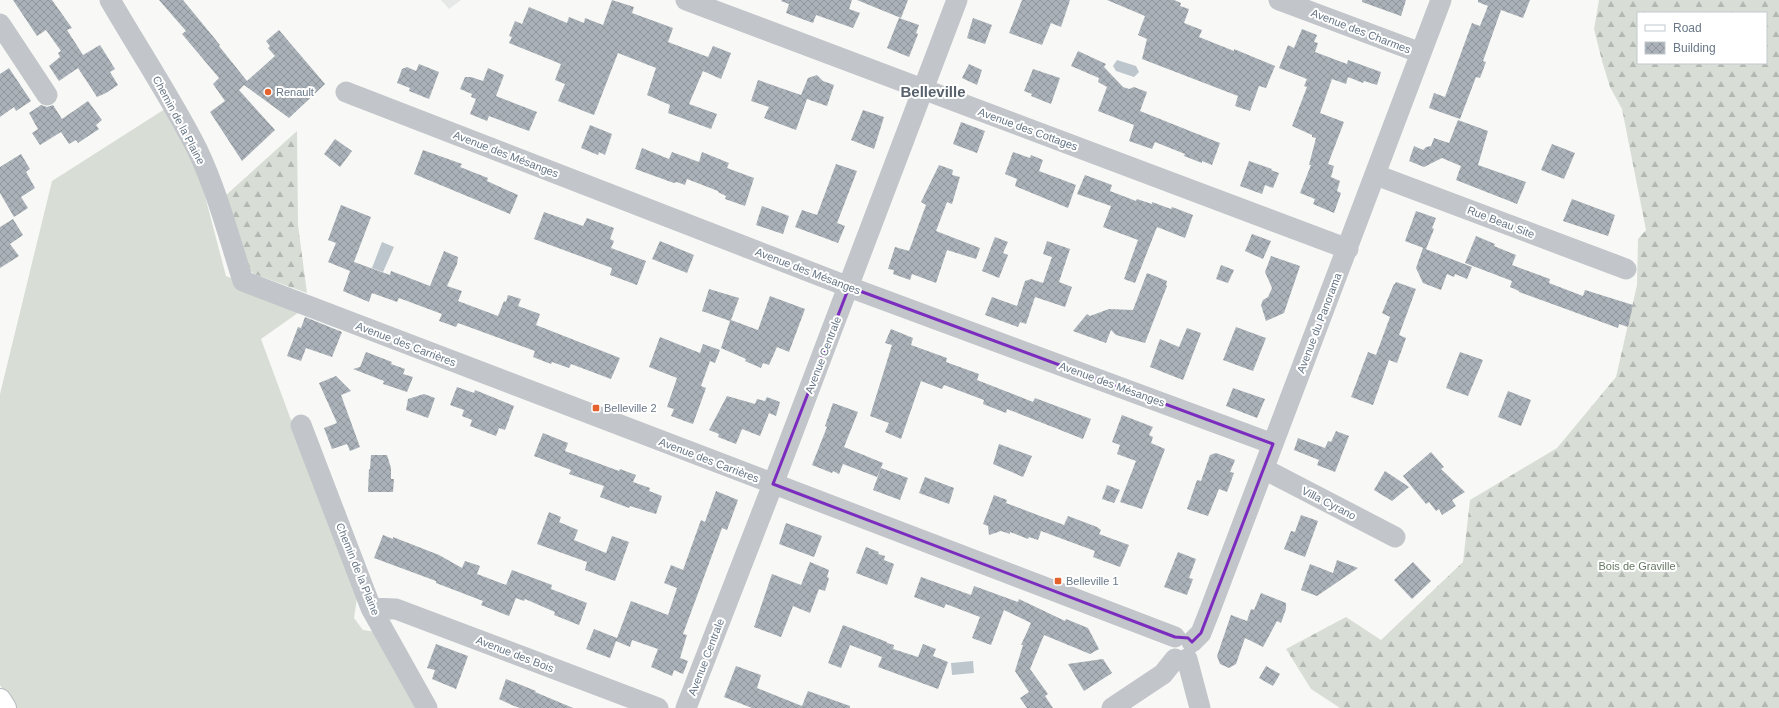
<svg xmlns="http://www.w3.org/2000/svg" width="1779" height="708" font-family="Helvetica,sans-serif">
	<defs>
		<pattern id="forest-firs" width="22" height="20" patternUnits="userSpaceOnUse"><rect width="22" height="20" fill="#d8ded5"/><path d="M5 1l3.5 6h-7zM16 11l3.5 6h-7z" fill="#b3b9b2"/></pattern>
		<pattern id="building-cross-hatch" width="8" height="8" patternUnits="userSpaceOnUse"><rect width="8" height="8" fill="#aab1b8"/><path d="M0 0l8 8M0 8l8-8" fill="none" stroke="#8e959b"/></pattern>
	</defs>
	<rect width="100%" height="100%" fill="#f8f9f6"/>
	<!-- built -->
	<path fill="#e6e8e7" d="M441,0h20l-12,9z"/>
	<!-- grass -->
	<path fill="#d8ded5" d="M168,107l33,74 25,95 79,32 -44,31 96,259 -3,20 9,12 14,2 44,76h-407l-14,-23v-291l52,-213z"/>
	<!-- forest -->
	<path fill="url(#forest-firs)" fill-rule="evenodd" d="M1599,0h180v708h-439l-29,-19 -25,-40 60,-32 35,23 82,-78 7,-62 87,-52 59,-71 21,-92 1,-46 8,-9 -24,-121 -12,-22 -8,-26 -8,-32zM1638,13h128v50h-128z
		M297,131l1,94 9,68 -53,-19 -10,-9 -19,-69z"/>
	<!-- water -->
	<path fill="#bcc6cc" d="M1117,60l19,6 3,6 -5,5 -18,-6 -3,-5z
		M382,242l12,5 -11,25 -11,-4z
		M973,661l1,12 -22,2 -1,-12z"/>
	<!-- building -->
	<path fill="url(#building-cross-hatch)" d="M13,0h39l20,28 -5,2 16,25 17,-10 15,24 -5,3 8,13 -12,8 -9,4 -19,-29 -19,13 -10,-15 11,-9 -2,-4 3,-2 -15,-21 -9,6z
		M159,0h24l37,45 -1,1 28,35 28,-25 -7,-8 2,-2 -4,-5 13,-11 46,54 -36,34 -45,-33 -5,5 36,40 -33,31 -32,-49 15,-11 -12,-17 6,-6 -37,-44 4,-3z
		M612,0l22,7 -2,6 41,15 -5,14 40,15 5,-11 18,7 -10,26 -18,-8 -14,33 28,10 -6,15 -43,-16 2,-8 -23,-10 9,-27 -38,-15 -24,62 -36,-14 7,-17 -10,-4 6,-16 -52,-21 3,-6 -3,-1 6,-15 7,3 7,-17 38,16 2,-6 15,6 1,-5 18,7z
		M782,0h70l-3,9 11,4 -7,15 -37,-13 -3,8 -27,-10 3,-9 -8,-3z
		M857,0h51l-7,18z
		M1022,0h48l-9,27 -10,-4 -9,22 -33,-12z
		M1107,0h67l7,3 -1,3 9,3 -5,14 18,7 -3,7 35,14v-2l41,17 -9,22 -7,-2 -9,25 -15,-5 3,-10 -96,-37 5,-20 -9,-4 7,-19z
		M1362,0h44l-5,16 -39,-14z
		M1478,0h52l-7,18 -22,-8 -18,51 3,1 -6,16 -4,-1 -16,42 -31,-11 5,-15 11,4 27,-74 8,3 8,-20 -10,-4z
		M899,18l20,7 -3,8 2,1 -9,23 -22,-9z
		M973,18l19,7 -7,19 -18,-6z
		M1302,29l15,6 -3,7 4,1 -3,9 32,12 1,-4 33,12 -4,13 -13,-4 -1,2 -15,-6 -2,7 -14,-5 -12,34 24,9 -16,42 6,2 -3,11 9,4 -3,10 4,2 -7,20 -21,-9 2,-5 -15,-6 11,-28h-2l7,-27 -4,-1v-2l-20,-9 15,-39 -3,-1 3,-7 -28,-11 9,-23 6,3z
		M1078,51l28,13 -2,3 19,20 6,2 5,-2 13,5 -7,19 80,32 -8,22 -10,-4v2l-18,-7 1,-2 -30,-12 -3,7 -23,-8 5,-16 -36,-14 9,-24 -9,-5 1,-4 -28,-12z
		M419,64l20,8 -10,27 -20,-8 1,-3 -13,-5 5,-14 5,-2 9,4z
		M969,64l13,6 -5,15 -15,-7z
		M9,68l22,33 -15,10 -2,-4 -14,10v-43z
		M488,68l16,7 -8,21 41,16 -8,19 -40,-15 -2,5 -17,-7 6,-15 -5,-2 1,-3 -12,-5 5,-12h6l12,4z
		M1033,69l27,9 -9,26 -20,-8 1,-2 -8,-3z
		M817,75l6,6 11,4 -7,21 -20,-7 -11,31 -32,-12 5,-11 -18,-6 7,-21 43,15 7,-17z
		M88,101l14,19 -6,5 3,4 -21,14 -2,-3 -7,4 -8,-12 -21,13 -8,-12 6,-4 -9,-16 12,-8 6,2 6,-2 9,14z
		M863,110l21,7 -10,32 -23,-9z
		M1458,120l30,11 -10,34 48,17 -9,22 -61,-24 5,-14 -19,-8 -18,9 -15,-6 5,-15 9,4 3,-3 5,-1 3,-8 15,5z
		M961,122l24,9 -8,22 -24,-9z
		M590,125l22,9 -7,21 -6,-3 -1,3 -17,-7z
		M335,139l17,12 -12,16 -16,-13z
		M1552,144l23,9 -11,26 -23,-9z
		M642,148l27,11 3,-7 27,10 3,-10 27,11 -2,5 27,10 -9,28 -20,-7 1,-3 -8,-4v-1l-31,-12 -2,6 -8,-3 -3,1 -39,-14z
		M423,150l39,14 -2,3 28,11 -1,3 31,14 -8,19 -96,-40z
		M1013,152l17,6 1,-3 12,5 -4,11 37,14 -8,23 -53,-22 2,-7 -12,-5z
		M21,154l9,15 -4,3 9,16 -14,9 7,11 -14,9 -14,-24v-26z
		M1249,161l23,8 -1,1 8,3 -6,15 -8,-3 -3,9 -22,-8z
		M836,164l21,7 -20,52 8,3 -7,17 -43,-16 7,-17 15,5z
		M939,165l14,5 -1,5 8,2 -8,27 -5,-2 -11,29 44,17 -4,11 -29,-9 -11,33 -24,-9 -2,6 -17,-6 1,-4 -6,-1 7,-22 14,4 17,-46 -5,-3z
		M1085,175l27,10 -2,6 26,10 1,-2 15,5v-2l19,7 1,-2 21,8 -8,23 -28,-11 -22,56 -11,-4 14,-39 -35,-13 8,-21 -34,-12z
		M1572,199l43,16 -7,21 -45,-15z
		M341,205l30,12 -19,50 2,-5 36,13 1,-4 39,15 14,-35 14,6 -1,7 -10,22 15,5 -4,10 40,15 6,-15 2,1 2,-7 13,4 -3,7 22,8 -4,11 84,33 -9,21 -40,-15 -2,4 -17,-6 -1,2 -18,-7 2,-6 -77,-28 -2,4 -17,-6 3,-7 -43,-16 -2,4 -25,-9 -3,9 -26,-11 7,-20 -22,-9 8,-19 -8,-3z
		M762,206l27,10 -6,18 -27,-9z
		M1416,211l20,7 -4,10 2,1 -8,20 -21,-8z
		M544,212l39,14 4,-8 27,10 -4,11 4,2 -3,7 35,13 -9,24 -27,-10 2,-7 -78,-29z
		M13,219l10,16 -13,9 9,12 -19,12v-41z
		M1252,234l19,7 -8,18 -18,-8z
		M1476,236l19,8 -1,2 22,9 -4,10 38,14 -1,4 34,13 2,-6 48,15 -5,22 -9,-3 -1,4 -99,-36v-1l-9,-4 2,-6 -47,-18z
		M995,237l13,5 -5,11 5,2 -9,23 -17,-7z
		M660,241l34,14 -7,18 -35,-14z
		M1047,241l23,8 -11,33 13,5 -7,20 -30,-10 -9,27 -6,-2 -2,5 -33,-12 7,-18 25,9 8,-25 6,-2 12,4 9,-26 -9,-3z
		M1423,248l49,19 -5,12 -12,-5 -1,3 -7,-3 -6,16 -18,-7 -7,-15z
		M1271,256l29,10 -16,47 -18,8 -5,-16 2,-5 5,-3 4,-9 -7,-16z
		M1221,265l13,5 -6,13 -12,-4z
		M1147,273l20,8 -1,4 1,1 -22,57 -29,-8 -5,-5 -5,13 -33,-12 14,-17 3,2 19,-7 24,1z
		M1396,282l20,7 -17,46 7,3 -9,25 -8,-3 -16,45 -22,-8 17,-45 8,3 14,-38 -8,-4 12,-29h1z
		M709,289l30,9 -8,22 27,10 12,-34 35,13 -16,43 -12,-5 -8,18 -6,-2 -2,5 -16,-7 1,-2 -25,-11 9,-27 -28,-10z
		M305,317l37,15 -10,25 -26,-9 -5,13 -14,-5 11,-29 3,1z
		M1236,327l30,11 -13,33 -30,-11z
		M1187,328l14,5 -18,47 -33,-13 10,-28 19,8z
		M891,329l22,9 -2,7 36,13 -1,4 33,12 -2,6 56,22 2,-4 56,21 -8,20 -76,-30 -1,4 -23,-9 1,-4 -40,-15 -2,4 -21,-8 -20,58 -16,-7 4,-9 -19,-7 22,-71 -7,-2z
		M660,337l40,16 3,-9 17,6 -5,13 -5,-2 -9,25 5,2 -13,36 -22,-8 3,-7 -7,-2 10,-29 -28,-11z
		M366,352l26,10 -1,2 14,5 -2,5 10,3 -6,15 -24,-8 1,-3 -31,-12 7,-2z
		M1460,352l23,8 -15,36 -22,-8z
		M336,376l15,15 -10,4 19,52 -10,4 -3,-7 -15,5 -8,-21 13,-5 -18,-40z
		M457,387l17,6 1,-3 39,16 -9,24 -6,-2 -3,8 -26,-10 2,-6 -10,-4 2,-6 -14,-5z
		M1233,388l32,11 -8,19 -31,-12z
		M1508,391l23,9 -10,26 -23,-9z
		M424,394l11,4 -7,20 -22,-8 2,-11z
		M727,396l28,8 2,-5 8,2 2,-4 13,5 -4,14 -7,-3 -9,23 -18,-7 -6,15 -18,-7 1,-3 -10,-4z
		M833,403l25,9 -14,35 39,16 -6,14 -34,-13 -4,10 -6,-3 -1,2 -20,-8 15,-38 -2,-1z
		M1122,415l31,12 -4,8 4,2 -2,6 14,6 -23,60 -22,-7 16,-41 -19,-7 3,-9 -8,-3z
		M1336,431l13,5 -14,36 -18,-7 2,-5 -25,-10 4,-12 27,10 3,-7 3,1z
		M543,433l25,10 -3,8 54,20 1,-2 16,6 -3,7 17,6 -1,3 13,5 -6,18 -26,-8 -1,2 -29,-11 4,-11 -35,-12 2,-4 -37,-14z
		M999,444l33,12 -9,21 -30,-13z
		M1431,452l13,15 -3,2 24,23 -13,8 4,6 -14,9 -3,-6 -3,2 -7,-9 -3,2 -23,-28z
		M1216,453l19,7 -5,12 4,1 -7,19 -8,-3 -11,27 -21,-7 10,-29 4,1 9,-26z
		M371,455h16l4,13v11h3l-1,13h-25l1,-23h1z
		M881,468l27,10 -8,22 -27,-10z
		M1385,471l24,16 -17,14 -18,-11z
		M925,477l29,11 -5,16 -30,-11z
		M1107,485l13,5 -6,13 -12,-4z
		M716,491l22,9 -11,30 -5,-2 -39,106 4,1 -7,23 8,3 -5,13 -9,-4 -2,6 -21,-9 7,-18 -26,-9 -2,7 -14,-6 -6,17 -24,-9 8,-20 23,9 14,-37 37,14 9,-27 -13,-5 7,-18 12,5 18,-50 4,2z
		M994,495l13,5 -1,3 58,22 4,-9 29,11 4,3 -2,4 30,11 -9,22 -27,-10 2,-6 -54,-20 -3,9 -9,-3 -1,2 -18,-7v2l-9,-3 -12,4 -1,-9 -5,-2z
		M549,512l12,5 -2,5 19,8 -4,10 32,13 6,-17 17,6 -14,39 -30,-11 2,-8 -50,-18z
		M1301,515l17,6 -13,36 -21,-8 7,-18 4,1z
		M786,523l36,13 -8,21 -35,-13z
		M383,535l10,4v-2l46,18 23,13 3,-7 15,5 -3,8 29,11 6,-15 40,15 -1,4 36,14 -8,22 -25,-10 1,-3 -30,-13 -1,2 -8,-3 -7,18 -28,-11 2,-4 -47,-18v-2l-62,-23z
		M866,547l13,5 -1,2 7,2 -1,4 10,4 -7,21 -31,-12z
		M1178,552l18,7 -7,19 4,1 -6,16 -23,-8z
		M1337,560l21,8 -41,28 -16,-6 9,-26 23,9z
		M810,562l19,8 -2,7 2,1 -4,13 -6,-2 -9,24 -17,-7 -12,31 -27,-10 18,-53 29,11z
		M1413,562l18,19 -19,18 -18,-19z
		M921,577l50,18 3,-9 44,16 1,-3 46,22 1,-2 22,9 11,21 -9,5 -46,-19 -14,34 18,25 -3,2 8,12h-26l-7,-10 9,-6 -14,-21 8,-26h-2l10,-22 -27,-13 -13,35 -19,-7 8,-21 -34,-13 -2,4 -30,-11z
		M1261,593l25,10v6l-5,14 -4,-2 -14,26 -18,-9 -9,26 -7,4 -9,-4 -3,-8 14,-41 16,6 4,-12 3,1z
		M843,625l44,17v1l7,2 -1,4 25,8 5,-13 13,5 -3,7 15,6 -10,27 -60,-22 4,-10 -32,-12 -9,23 -13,-5z
		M436,644l32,12 -12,33 -24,-10 3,-9 -8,-2z
		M1103,659l9,14 -28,18 -16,-27z
		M736,666l25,9 -4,13 45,18 6,-15 42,15v2h-98l-28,-11z
		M1266,666l14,8 -7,12 -14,-8z
		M506,679l30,12 -1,1 38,16h-53l-6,-2 -15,-7z"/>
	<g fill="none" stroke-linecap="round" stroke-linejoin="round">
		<defs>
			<path id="secondary" d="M0,700l5,8"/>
		</defs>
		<!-- secondary casing -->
		<use href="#secondary" stroke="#b6bbc0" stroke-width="24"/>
		<!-- street -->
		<path stroke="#c2c5ca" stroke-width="21" d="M110,0c29,50 61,98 87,149 20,42 32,88 46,132l932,356
			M686,0l662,249
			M1279,0l142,53
			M0,24l47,71
			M346,92l503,195 424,157
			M1376,175l250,94
			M301,425l70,183 56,100
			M1264,469l131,68
			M371,608l25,1 262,99
			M1192,642l9,-9 9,-23 231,-610
			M1187,659l13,49
			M686,708l94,-242 177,-466
			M1112,708l51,-34 12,-15"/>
		<!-- secondary -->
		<use href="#secondary" stroke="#fff" stroke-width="22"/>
	</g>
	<!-- marked area -->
	<path fill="none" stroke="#7b2cbf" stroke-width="3" stroke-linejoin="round" d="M849,287l424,157 -72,189 -9,9 -4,-4 -13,-1 -402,-153z"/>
	<!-- markers -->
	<g fill="#e4622b" stroke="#fff" stroke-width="1.5">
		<circle cx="268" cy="92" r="4"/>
		<rect x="592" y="404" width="8" height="8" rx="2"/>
		<rect x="1054" y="577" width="8" height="8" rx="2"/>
	</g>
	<g text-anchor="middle" stroke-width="4" stroke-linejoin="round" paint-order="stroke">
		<!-- street labels -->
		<g font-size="11" fill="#687787" stroke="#fff">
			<text transform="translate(1361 31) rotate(21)" y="4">Avenue des Charmes</text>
			<text transform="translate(179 120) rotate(62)" y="4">Chemin de la Plaine</text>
			<text transform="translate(1028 129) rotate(20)" y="4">Avenue des Cottages</text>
			<text transform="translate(506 154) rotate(21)" y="4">Avenue des Mésanges</text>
			<text transform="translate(1501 222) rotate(21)" y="4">Rue Beau Site</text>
			<text transform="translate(808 271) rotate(21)" y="4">Avenue des Mésanges</text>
			<text transform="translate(1319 323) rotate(-69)" y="4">Avenue du Panorama</text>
			<text transform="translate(406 344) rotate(21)" y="4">Avenue des Carrières</text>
			<text transform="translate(823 355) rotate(-69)" y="4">Avenue Centrale</text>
			<text transform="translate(1112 384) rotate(20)" y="4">Avenue des Mésanges</text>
			<text transform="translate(709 460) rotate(21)" y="4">Avenue des Carrières</text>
			<text transform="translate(1329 503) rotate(27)" y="4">Villa Cyrano</text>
			<text transform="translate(358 569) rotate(68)" y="4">Chemin de la Plaine</text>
			<text transform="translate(515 654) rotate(21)" y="4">Avenue des Bois</text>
			<text transform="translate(706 657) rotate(-69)" y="4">Avenue Centrale</text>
		</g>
		<!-- poi labels -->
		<g font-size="11" fill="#687787" stroke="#fff" text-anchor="start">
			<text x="276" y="96">Renault</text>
			<text x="604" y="412">Belleville 2</text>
			<text x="1066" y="585">Belleville 1</text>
		</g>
		<!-- park labels -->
		<g font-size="11" fill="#667963" stroke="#fff">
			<text x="1637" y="570">Bois de Graville</text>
		</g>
		<!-- district labels -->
		<g font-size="15" font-weight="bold" fill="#56616c" stroke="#fff">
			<text x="933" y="97">Belleville</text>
		</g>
	</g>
	<!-- legend -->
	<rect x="1637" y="12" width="130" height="52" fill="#ffffff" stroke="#c3c9cf"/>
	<rect x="1645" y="25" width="20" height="6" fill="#ffffff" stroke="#c3c9cf"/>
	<text x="1673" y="32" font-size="12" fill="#687787">Road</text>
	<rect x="1645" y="42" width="20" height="12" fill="url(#building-cross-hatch)" stroke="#c3c9cf"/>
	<text x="1673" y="52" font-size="12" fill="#687787">Building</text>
</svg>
